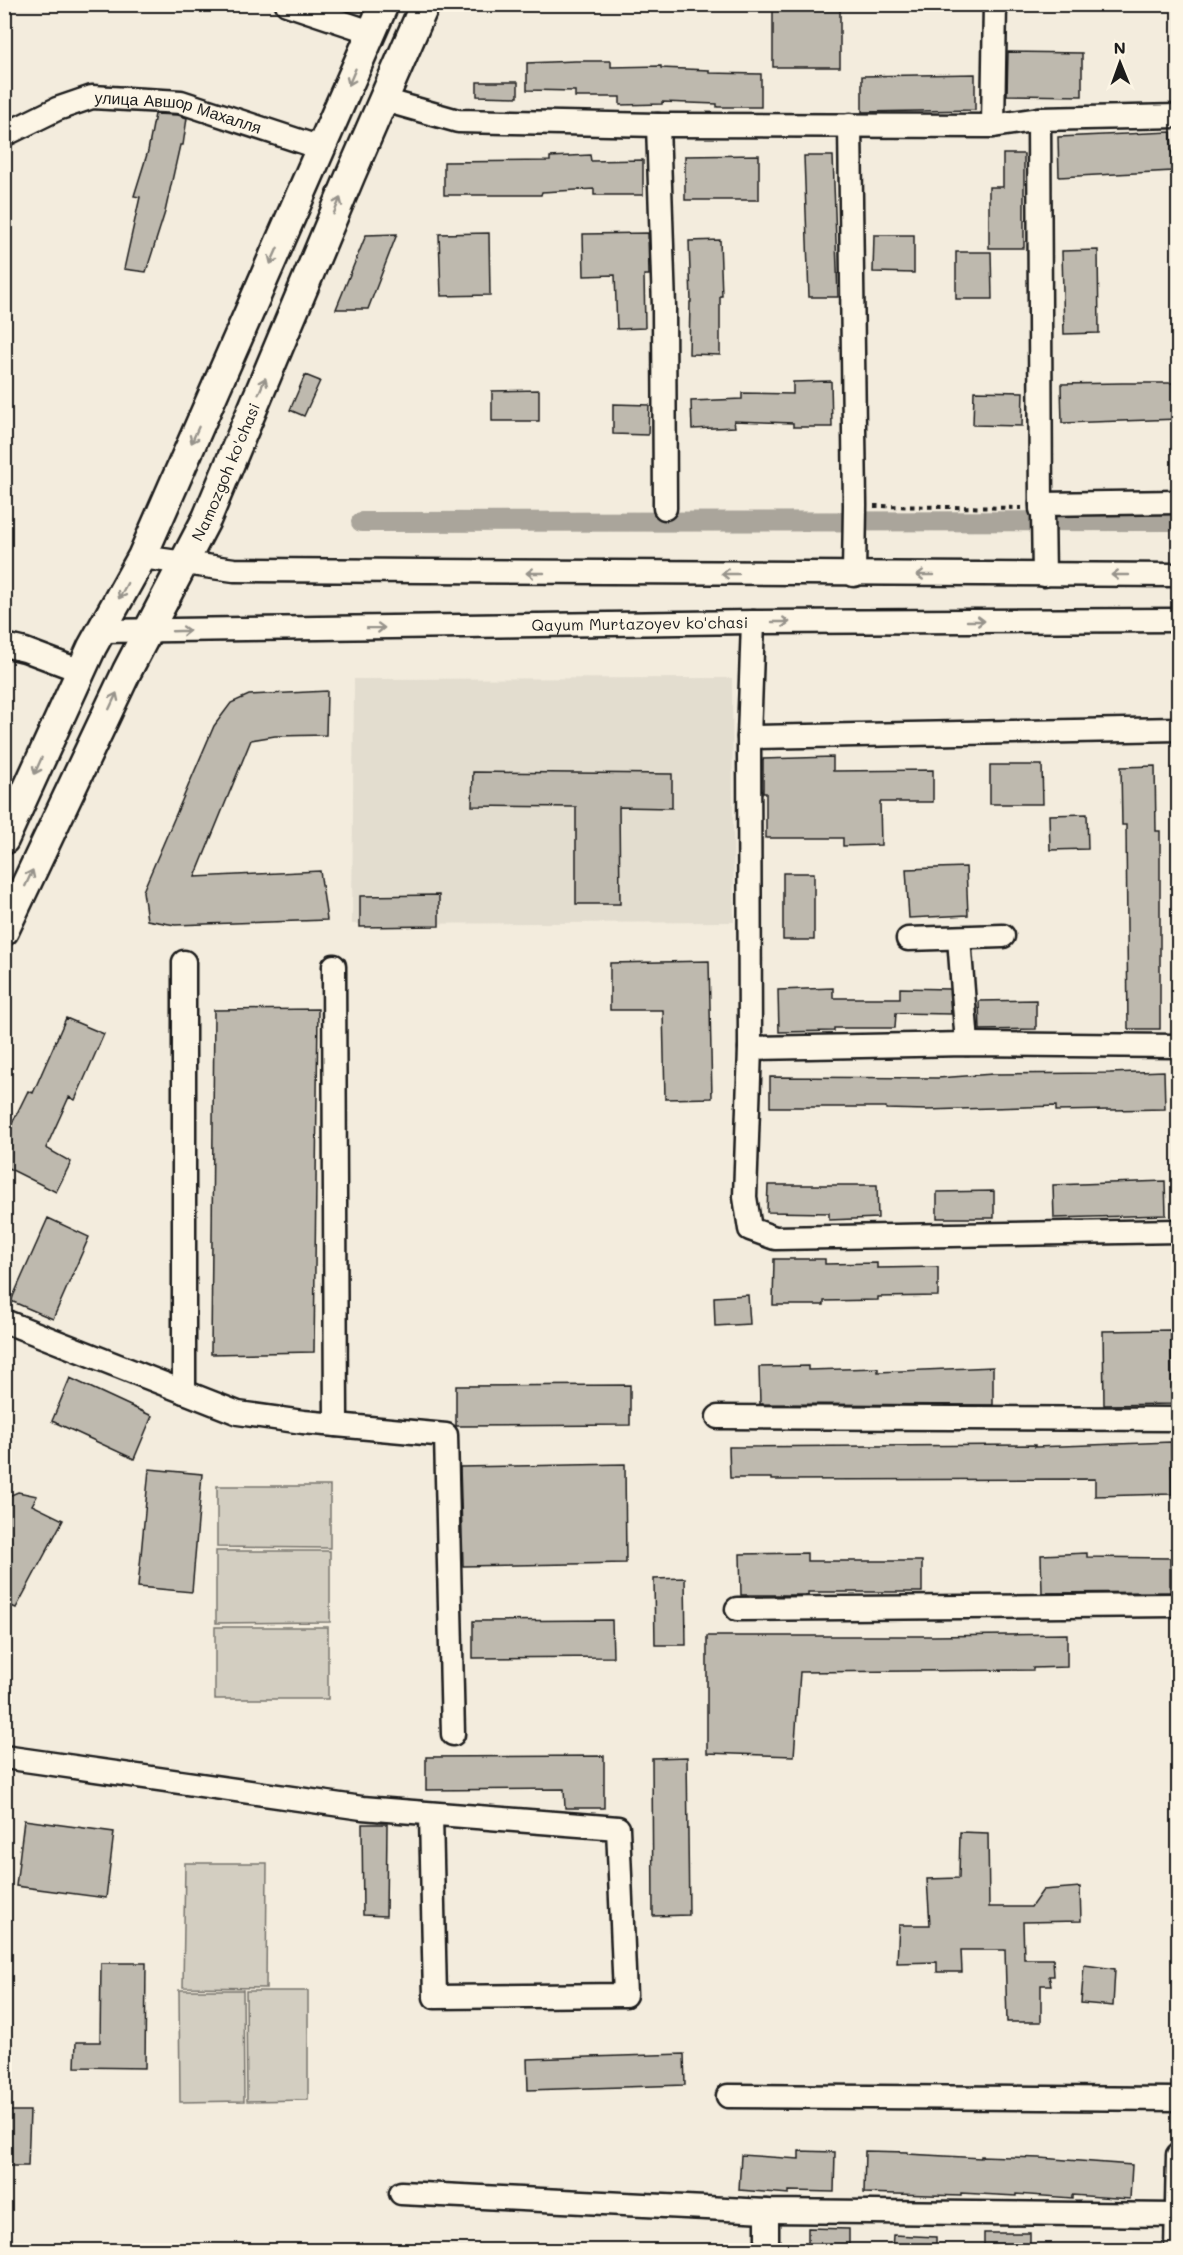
<svg xmlns="http://www.w3.org/2000/svg" width="1183" height="2255" font-family="Mali,sans-serif">
	<rect width="100%" height="100%" fill="#f3ecdd"/>
	<filter id="ink" filterUnits="userSpaceOnUse"><feTurbulence type="fractalNoise" baseFrequency=".0167" numOctaves="2"/><feDisplacementMap in="SourceGraphic" scale="12" xChannelSelector="R" yChannelSelector="G"/><feConvolveMatrix kernelMatrix="1 2 1 2 8 2 1 2 1" color-interpolation-filters="sRGB"/></filter>
	<g filter="url(#ink)">
		<!-- built -->
		<path fill="#e3ddcf" d="M732,678l2,244 -382,2 2,-245z"/>
		<!-- green -->
		<path fill="#d3cec1" stroke="#78756e" stroke-width="1.5" d="M217,1486h113v62l-113,-1z
			M216,1551h114v71l-114,1z
			M215,1627h113v72h-113z
			M185,1863h82l-1,125 -83,-1z
			M179,1990h64l1,111 -64,1z
			M308,1991v109l-61,1 -1,-110z"/>
		<g fill="none" stroke-linecap="round" stroke-linejoin="round">
			<!-- canal -->
			<path stroke="#aaa59b" stroke-width="20" d="M361,522l817,-1"/>
		</g>
		<!-- building -->
		<path fill="#beb9ae" stroke="#1c1c1c" stroke-width="1.5" d="M773,4h67v63h-67z
			M1008,52l74,1v43l-75,-1z
			M575,61h36v6l50,-1v2l48,2v3l52,1v33h-44v-3l-55,-2v2l-42,1v-8h-45v-6l-48,-1v-27z
			M975,74v36l-113,2v-36z
			M477,82h41v15l-41,-1z
			M155,114l23,1 9,3 -4,27h-3l-15,67 -19,60 -22,-3 16,-72 -6,-1 14,-45z
			M1171,132l2,39 -114,6 -1,-40z
			M1003,154h21v94h-35v-61h14z
			M590,155l1,6 52,-1v35h-49v-6l-52,3 -1,3h-97v-33l106,-1v-4z
			M759,155v45h-74v-44z
			M804,156h29l5,141h-29z
			M489,233l1,62 -49,1 -2,-62z
			M648,233l1,42h-5l1,53 -28,1 -2,-54 -31,1 -1,-42z
			M397,234l-29,75h-32l30,-74z
			M874,235h40v38l-41,-1z
			M720,240l2,56h-2v59l-31,-1 1,-52h1l-2,-61z
			M1098,250l1,83 -35,1 -2,-83z
			M956,252h35l1,47h-36z
			M305,375l15,6 -16,35 -14,-6z
			M831,381l1,46h-39v-4l-59,-2 1,6 -43,2 -1,-28 51,-2v-6l51,1v-12z
			M1122,383h57v36l-117,4 -1,-39z
			M539,390v31h-47v-30z
			M974,391l49,1 -1,34 -49,-1z
			M613,404l36,1 -1,30 -35,-1z
			M327,691l-1,44 -51,1 -24,4 -56,137 125,-6 7,49 -152,5 -28,-5 -4,-29 71,-165 17,-23 18,-8z
			M833,757v14l100,-1v32h-53l1,43 -38,1v-8h-77v-45h-3v-34z
			M990,765h52l1,39h-53z
			M1155,766l1,65h4v198h-32l-2,-204h-4l-1,-58z
			M473,772l199,2v34l-53,-1 1,97h-44v-97l-104,-1z
			M1087,814l1,35 -38,1 -1,-35z
			M966,867l2,48 -59,3 -3,-49z
			M783,873h31v67h-31z
			M439,895v31l-79,1v-31z
			M709,961l3,137 -47,1 -2,-89h-53v-47z
			M833,988v10h67v-10l49,1 2,25 -55,-1 -1,15h-61v3l-55,1 -1,-42z
			M1036,1000v29l-56,1 -1,-29z
			M318,1009l-4,343 -103,2 3,-344z
			M66,1018l38,16 -29,66 -6,-3 -23,51 25,14 -15,30 -52,-26v-26l24,-49 5,2z
			M1164,1071l1,38 -109,2v-5l-129,4 -41,-1v-2h-116v-30l168,1 55,-4 117,-1z
			M1165,1181l1,34 -112,3 -1,-33z
			M768,1185h109l1,33 -49,2v-7l-62,-1z
			M994,1191v27h-57v-26z
			M48,1218l41,19 -36,82 -42,-18z
			M774,1259h51v5l52,-1v5l61,-1v29l-60,1v3l-54,1v4h-51z
			M748,1295l2,29 -35,2 -1,-29z
			M1171,1330l1,74 -68,1 -1,-74z
			M808,1366v4l70,-2v4l115,-5v38l-233,-1 -1,-37z
			M70,1378l82,38 -18,43 -82,-38z
			M630,1385v40l-174,1v-40z
			M1171,1442l1,52 -77,2v-17l-324,1v-2h-41l-1,-31 306,-2v2z
			M625,1464l1,99 -163,3 -3,-99z
			M149,1469l53,5 -10,118 -54,-5z
			M18,1492l19,4 -5,9 31,15 -47,88 -12,-5v-105z
			M807,1553v8h115v31h-114v3h-67l-1,-41z
			M1087,1553v4l83,1v34l-128,1 -1,-38z
			M685,1578l1,67h-31l-1,-66z
			M612,1620l1,37 -140,1v-37z
			M1067,1634v33l-34,1v2l-233,2 -6,84 -87,-3v-117h227z
			M604,1756v52h-39l-1,-19 -138,1v-33z
			M687,1757l2,158 -36,1 -1,-158z
			M24,1820l90,12 -8,66 -90,-12z
			M362,1824h25l-1,92 -23,-1z
			M960,1832l28,1 1,74h42l12,-17 37,-3 1,34 -58,1 1,37h29l1,17h-5l2,9h-10v37h-34l-2,-72h-44l1,22h-25v-10l-40,1 2,-38h31l-3,-46 32,-1z
			M101,1963h45l-1,105 -70,-1 1,-25h24z
			M1084,1965l31,4 -2,37 -32,-3z
			M684,2054l1,31 -157,5 -1,-31z
			M4,2111h26l-2,55h-24z
			M799,2151l36,1 -1,40 -45,-1v3l-50,-4 2,-35 58,4z
			M865,2151l43,1v2l73,4v-2l59,2 92,7 -2,34 -58,-4v3l-56,-4v2l-55,-3v3l-97,-3z
			M808,2228l41,1v21h-41z
			M984,2233h46v17h-46z
			M893,2235l43,2v13h-44z"/>
		<g fill="none" stroke-linecap="round" stroke-linejoin="round">
			<defs>
				<g id="minor">
					<path d="M287,4l84,28"/>
					<path d="M384,100l74,21 200,4 335,1 46,-7 139,-3"/>
					<path d="M1039,119l2,390 2,4 1,62"/>
					<path d="M658,125l6,182 1,201"/>
					<path d="M850,125l5,380 -1,70"/>
					<path d="M993,126l2,-122"/>
					<path id="s1" d="M4,135l53,-26 35,-12 89,5 140,46"/>
					<path d="M1041,504l137,-2"/>
					<path d="M142,557l92,13 944,5"/>
					<path d="M753,622l-4,115 1,311 217,-4 211,2"/>
					<path id="s2" d="M102,631l651,-9 425,-2"/>
					<path d="M4,645l21,5 56,21"/>
					<path d="M749,737l429,-8"/>
					<path d="M959,938l8,106"/>
					<path d="M908,939l95,-3"/>
					<path d="M184,962v430"/>
					<path d="M334,966l2,459"/>
					<path d="M750,1048l-5,149 5,32 25,9 403,-7"/>
					<path d="M4,1321l234,92 65,9 143,13 7,299"/>
					<path d="M718,1417l460,2"/>
					<path d="M737,1609l441,-4"/>
					<path d="M4,1757l358,51 256,20 7,167 -190,2 -4,-182"/>
					<path d="M728,2096l450,3"/>
					<path d="M401,2193l366,18 410,4"/>
					<path d="M767,2211v39"/>
					<path d="M1176,2250l2,-95"/>
				</g>
				<g id="major">
					<path d="M4,840l88,-193 50,-90 242,-553"/>
					<path id="s3" d="M4,931l123,-260 80,-153 144,-344 74,-170"/>
				</g>
			</defs>
			<!-- minor casing -->
			<use href="#minor" stroke="#1c1c1c" stroke-width="27"/>
			<!-- major casing -->
			<use href="#major" stroke="#1c1c1c" stroke-width="33"/>
			<!-- path -->
			<path stroke="#1c1c1c" stroke-width="4" stroke-dasharray="4.5 4.5" stroke-linecap="butt" d="M874,506l148,2"/>
			<!-- minor -->
			<use href="#minor" stroke="#fcf5e5" stroke-width="22"/>
			<!-- major -->
			<use href="#major" stroke="#fcf5e5" stroke-width="28"/>
		</g>
		<!-- one-way arrows -->
		<defs><path id="oneway-shaft" d="M-6 0H5M1.5-3L5.5 0L1.5 3" fill="none" stroke-width="1.6" stroke-linecap="round" stroke-linejoin="round" transform="scale(1.5)"/></defs>
		<g stroke="#97938b">
			<use href="#oneway-shaft" transform="translate(352 77) rotate(113)"/>
			<use href="#oneway-shaft" transform="translate(337 206) rotate(-67)"/>
			<use href="#oneway-shaft" transform="translate(274 256) rotate(114)"/>
			<use href="#oneway-shaft" transform="translate(262 386) rotate(-67)"/>
			<use href="#oneway-shaft" transform="translate(195 435) rotate(114)"/>
			<use href="#oneway-shaft" transform="translate(535 573) rotate(-180)"/>
			<use href="#oneway-shaft" transform="translate(730 574) rotate(-180)"/>
			<use href="#oneway-shaft" transform="translate(925 575) rotate(-180)"/>
			<use href="#oneway-shaft" transform="translate(1120 575) rotate(180)"/>
			<use href="#oneway-shaft" transform="translate(123 591) rotate(118)"/>
			<use href="#oneway-shaft" transform="translate(976 621)"/>
			<use href="#oneway-shaft" transform="translate(781 622)"/>
			<use href="#oneway-shaft" transform="translate(376 628) rotate(-1)"/>
			<use href="#oneway-shaft" transform="translate(181 631) rotate(-2)"/>
			<use href="#oneway-shaft" transform="translate(113 701) rotate(-65)"/>
			<use href="#oneway-shaft" transform="translate(38 766) rotate(114)"/>
			<use href="#oneway-shaft" transform="translate(29 878) rotate(-65)"/>
		</g>
	</g>
	<g text-anchor="middle" stroke-width="4.5" stroke-linejoin="round" paint-order="stroke">
		<!-- street labels -->
		<g font-size="16" fill="#1c1c1c" stroke="#fcf5e5">
			<text dy="6" stroke="none"><textPath href="#s1" startOffset="184">улица Авшор Махалля</textPath></text>
			<text dy="6" stroke="none"><textPath href="#s3" startOffset="510">Namozgoh ko'chasi</textPath></text>
			<text dy="6" stroke="none"><textPath href="#s2" startOffset="538">Qayum Murtazoyev ko'chasi</textPath></text>
		</g>
	</g>
	<!-- margin -->
	<rect width="1183" height="2255" fill="none" stroke="#fcf5e5" stroke-width="24"/>
	<rect x="12" y="12" width="1159" height="2231" fill="none" stroke="#1c1c1c" stroke-width="2" filter="url(#ink)"/>
	<!-- north arrow -->
	<g transform="translate(1120 63) rotate(359)" stroke="#fcf5e5" stroke-width="4.5" paint-order="stroke">
	<path d="M0-4.5L10 22L0 15L-10 22Z" fill="#1c1c1c"/>
	<text y="-9" font-size="16" font-weight="bold" text-anchor="middle" fill="#1c1c1c">N</text>
	</g>
</svg>
